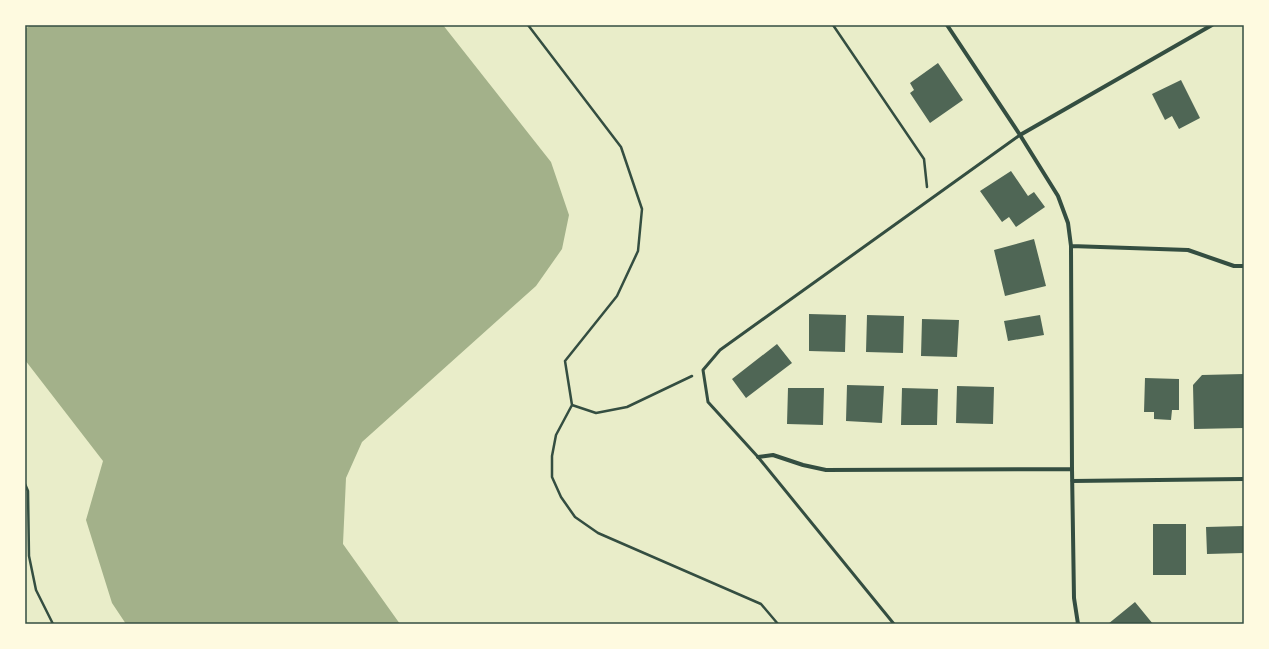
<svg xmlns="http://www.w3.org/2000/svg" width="1269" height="649" font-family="'Playfair Display',serif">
	<rect width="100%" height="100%" fill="#e9edc9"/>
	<!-- water -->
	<path fill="#a3b18a" d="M31,25h412l108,137 18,53 -7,34 -26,37 -174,156 -16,36 -3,66 57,80h-274l-14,-21 -26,-83 17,-59 -78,-101v-331z"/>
	<!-- building -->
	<path fill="#4f6655" d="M938,63l25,37 -33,23 -20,-30 4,-3 -4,-7z
		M1181,80l19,38 -21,11 -7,-13 -7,4 -13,-26z
		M1011,171l17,25 6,-4 11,15 -29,20 -7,-10 -7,5 -22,-31z
		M1034,239l12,47 -41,10 -11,-46z
		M809,314l37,1 -1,37 -36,-1z
		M867,315l37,1 -1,37 -37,-1z
		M1040,315l4,20 -36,6 -4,-20z
		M922,319l37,1 -2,37 -36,-1z
		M777,344l15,19 -46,35 -14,-19z
		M1244,374v54l-50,1 -1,-44 9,-10z
		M1145,378l34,1v31h-7l-1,10 -17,-1v-7h-10z
		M847,385l37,1 -2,37 -36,-2z
		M957,386l37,1 -1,37 -37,-1z
		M788,388h36l-1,37 -36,-1z
		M902,388l36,1 -1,36h-36z
		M1153,524h33v51h-33z
		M1244,526v27l-37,1 -1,-27z
		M1135,602l18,22h-45z"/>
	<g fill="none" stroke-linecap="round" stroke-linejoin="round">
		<!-- path -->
		<path stroke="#344e41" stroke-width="2.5" d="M528,25l93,122 21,62 -4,42 -21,45 -52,65 7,44 24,8 31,-6 65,-31
			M833,25l91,134 3,28
			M572,405l-16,30 -4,21v21l9,20 14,20 23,16 163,71 17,20
			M25,484l3,7 1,65 7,34 17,34"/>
		<!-- service -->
		<path stroke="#344e41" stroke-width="3" d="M894,624l-136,-167 -50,-55 -5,-32 17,-20 300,-215"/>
		<!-- minor -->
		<path stroke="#344e41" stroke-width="4" d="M947,25l73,110 38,61 10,27 3,23 1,223 2,129 4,26
			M1020,135l192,-110
			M1071,246l117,4 46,16h10
			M758,457l15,-2 30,10 23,5 246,-1
			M1072,481l172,-2"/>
	</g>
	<!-- border -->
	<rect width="1269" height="649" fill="none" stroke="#fefae0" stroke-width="52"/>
	<rect x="26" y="26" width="1217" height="597" fill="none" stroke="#344e41" stroke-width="1.5"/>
</svg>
